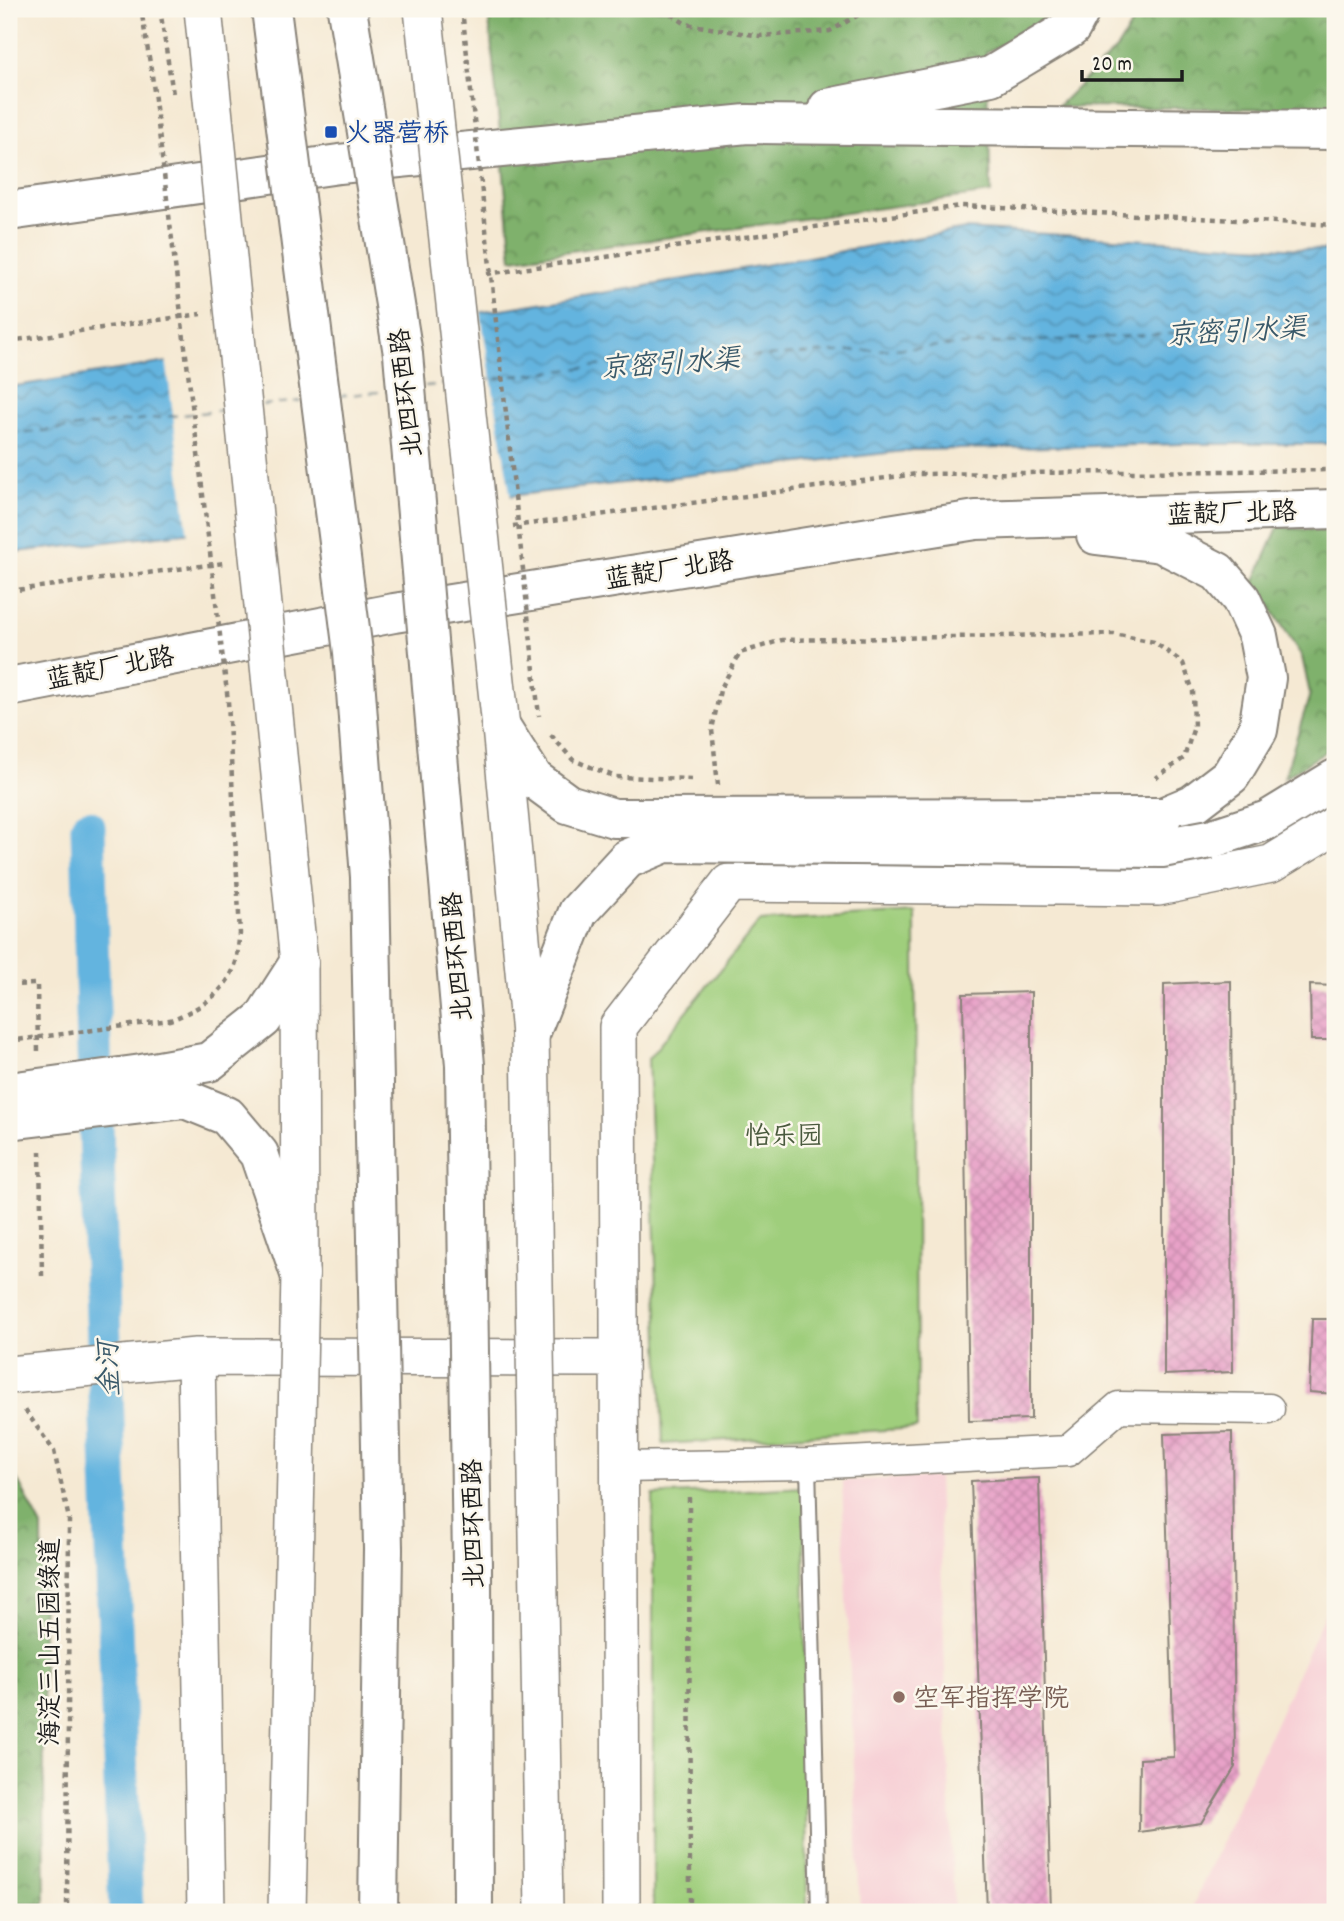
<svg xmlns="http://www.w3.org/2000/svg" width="1344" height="1921" font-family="Dekko,'LXGW WenKai TC',sans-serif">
	<defs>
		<pattern id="forest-crowns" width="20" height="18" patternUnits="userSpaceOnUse" patternTransform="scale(1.75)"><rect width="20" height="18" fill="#7fb16c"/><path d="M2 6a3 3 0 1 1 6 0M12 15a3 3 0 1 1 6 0" fill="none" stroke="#678f58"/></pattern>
		<pattern id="water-waves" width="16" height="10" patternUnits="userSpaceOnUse" patternTransform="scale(1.75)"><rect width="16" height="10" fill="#64b4df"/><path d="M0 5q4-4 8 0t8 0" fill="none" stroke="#5292b4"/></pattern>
		<pattern id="building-cross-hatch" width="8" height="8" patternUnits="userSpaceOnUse" patternTransform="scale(1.75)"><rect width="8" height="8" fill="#e8a2c8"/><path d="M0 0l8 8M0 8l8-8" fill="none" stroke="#c68bab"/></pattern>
	</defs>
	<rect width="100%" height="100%" fill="#fbf7ec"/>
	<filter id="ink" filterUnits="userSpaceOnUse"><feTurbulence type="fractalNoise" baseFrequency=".0143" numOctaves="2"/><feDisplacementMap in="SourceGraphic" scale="14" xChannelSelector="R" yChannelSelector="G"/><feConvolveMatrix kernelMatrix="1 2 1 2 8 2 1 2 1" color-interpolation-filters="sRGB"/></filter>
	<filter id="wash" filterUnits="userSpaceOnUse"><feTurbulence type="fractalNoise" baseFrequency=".00686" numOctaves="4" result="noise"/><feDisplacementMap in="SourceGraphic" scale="28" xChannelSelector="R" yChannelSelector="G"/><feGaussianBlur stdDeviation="1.57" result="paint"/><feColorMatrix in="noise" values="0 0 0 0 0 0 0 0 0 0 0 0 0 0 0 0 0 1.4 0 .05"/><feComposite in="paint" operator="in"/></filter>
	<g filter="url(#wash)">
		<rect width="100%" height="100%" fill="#f5e9d3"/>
		<!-- built -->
		<path fill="#f7cfd5" d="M938,1477l16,435h-94l-18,-431z
			M1335,1591v321h-145z"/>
		<!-- green -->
		<path fill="#9fce7c" stroke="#5e754c" stroke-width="2" d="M915,912l2,516 -254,16 -15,-385 112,-138z
			M804,1487l3,425h-154v-417z"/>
		<!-- forest -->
		<path fill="url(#forest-crowns)" stroke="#4e6644" stroke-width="2" d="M488,9h567l-12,17 -57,26 5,141 -479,66z
			M1141,9h194v100l-278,-2 60,-59z
			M1278,527l57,5v214l-51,32 26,-84 -8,-37 -40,-63 -9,-9z
			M9,1464l33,63 3,377 -36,-1z"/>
		<!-- water -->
		<path fill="url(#water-waves)" stroke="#40687e" stroke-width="2" d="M965,229l370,22v193h-153l-269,6 -904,103v-166l632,-100z"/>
		<!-- pier -->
		<path fill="#f5e9d3" d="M480,309l31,190 -323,37 -22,-178z"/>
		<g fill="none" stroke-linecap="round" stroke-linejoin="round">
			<!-- canal -->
			<path stroke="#64b4df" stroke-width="35" d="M88,827l9,333 29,752"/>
			<!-- ferry -->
			<path stroke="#39596a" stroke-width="2" stroke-dasharray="9 7" stroke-linecap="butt" d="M481,380l133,-16 721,-39
				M425,386l22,-2
				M338,396l50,-5
				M262,405l39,-4
				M9,435l216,-25"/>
		</g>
		<g id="blocks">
			<!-- building -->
			<path fill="url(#building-cross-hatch)" d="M1231,981l2,391 -69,3v-391z
				M1310,985l25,1v54h-24z
				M1031,992v427l-62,2 -6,-427z
				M1312,1319h23v75l-26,-2z
				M1232,1432l3,335 -34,56 -62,9 1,-73 34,-2 -10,-323z
				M1039,1478l12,434h-64l-16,-431z"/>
		</g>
	</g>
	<g filter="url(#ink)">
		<use href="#blocks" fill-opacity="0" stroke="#888278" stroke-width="2"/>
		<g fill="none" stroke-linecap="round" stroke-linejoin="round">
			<defs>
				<path id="service" d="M808,1464l11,448"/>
				<path id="minor" d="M619,1467l189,-3 260,-13 51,-44 150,2"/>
				<path id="tertiary" d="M196,1357l10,555
					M9,1375l187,-18 423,1
					M621,1912l-3,-885 111,-144 429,4 113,-23 64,-39"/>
				<path id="trunk" d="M828,108l163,-32 80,-48 10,-19
					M9,211l330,-47 408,-40 588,6
					M1096,535l65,8 57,29 23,27 17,37 8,42 -8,52 -27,45 -38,29 -31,13
					M9,687l385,-74 582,-93 359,-11
					M1210,839l58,-19 67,-41
					M472,1566l1,346
					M378,1912l5,-363"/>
			</defs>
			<!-- service casing -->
			<use href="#service" stroke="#888278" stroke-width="18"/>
			<!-- minor casing -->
			<use href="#minor" stroke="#888278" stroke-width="33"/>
			<!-- tertiary casing -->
			<use href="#tertiary" stroke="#888278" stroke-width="40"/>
			<!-- trunk casing -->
			<use href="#trunk" stroke="#888278" stroke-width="42"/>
			<!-- path -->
			<path stroke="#888278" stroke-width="4.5" stroke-dasharray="5 5" stroke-linecap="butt" d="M663,9l23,15 74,12 70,-5 39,-22
				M487,274l474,-68 374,19
				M9,341l192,-27
				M513,526l404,-52 418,-4
				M9,591l215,-28
				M718,785l-6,-55 8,-40 20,-37 42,-13 332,-6 40,8 29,21 10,28 1,36 -10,31 -28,20
				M9,985l28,-1 1,70
				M40,1151l2,125
				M25,1410l29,41 15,68 -2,393
				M689,1497l1,415"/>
			<!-- service -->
			<use href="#service" stroke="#fff" stroke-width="14"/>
			<!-- minor -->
			<use href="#minor" stroke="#fff" stroke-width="30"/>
			<!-- tertiary -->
			<use href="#tertiary" stroke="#fff" stroke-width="37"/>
			<!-- trunk -->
			<use href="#trunk" stroke="#fff" stroke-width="38"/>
			<defs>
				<path id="tertiary-bridge" d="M203,9l96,954 1,311 -13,638
					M423,9l78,718 29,307 14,878"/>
				<path id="trunk-bridge" d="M271,9l82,643 17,225 13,672
					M347,9l56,345 62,711 7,501
					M501,727l33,52 34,25 46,14 548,-1
					M530,1034l48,-122 49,-53 38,-16 497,5 48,-9
					M9,1092l133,-18 67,-12 54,-43 36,-56
					M9,1120l176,-21 42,17 32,38 41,120"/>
			</defs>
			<!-- tertiary-bridge casing -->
			<use href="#tertiary-bridge" stroke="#888278" stroke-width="40" stroke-linecap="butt"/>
			<!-- trunk-bridge casing -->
			<use href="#trunk-bridge" stroke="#888278" stroke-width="42" stroke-linecap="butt"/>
			<!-- path-bridge -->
			<path stroke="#888278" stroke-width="4.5" stroke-dasharray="5 5" stroke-linecap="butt" d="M160,9l13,85
				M462,9l77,707
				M551,735l22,25 43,17 76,2
				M9,1041l161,-21c28,-10 57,-27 66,-58 2,-9 2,-19 4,-28l-12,-233 -76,-626 -11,-66"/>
			<!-- tertiary-bridge -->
			<use href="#tertiary-bridge" stroke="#fff" stroke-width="37"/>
			<!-- trunk-bridge -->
			<use href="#trunk-bridge" stroke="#fff" stroke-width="38"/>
		</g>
	</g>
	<!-- markers -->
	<rect fill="#1a4fb4" stroke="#fbf7ec" stroke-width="2.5" x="324" y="125" width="14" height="14" rx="3.5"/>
	<circle fill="#8d6e63" stroke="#fbf7ec" stroke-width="2.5" cx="899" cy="1697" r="7"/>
	<g text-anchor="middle" stroke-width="5" stroke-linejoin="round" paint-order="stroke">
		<!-- transit labels -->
		<g font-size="26" fill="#164399" stroke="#fbf7ec" text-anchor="start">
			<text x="345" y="141">火器营桥</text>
		</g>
		<!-- street labels -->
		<g font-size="26" fill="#1c1c1c" stroke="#fbf7ec">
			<text transform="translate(405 393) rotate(-96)" y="9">北四环西路</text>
			<text transform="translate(1232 512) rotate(-2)" y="9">蓝靛厂北路</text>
			<text transform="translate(669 569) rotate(-9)" y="9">蓝靛厂北路</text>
			<text transform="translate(110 667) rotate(-11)" y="9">蓝靛厂北路</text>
			<text transform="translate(456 957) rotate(-95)" y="9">北四环西路</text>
			<text transform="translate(472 1524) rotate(-91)" y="9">北四环西路</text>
			<text transform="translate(49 1642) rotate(-90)" y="9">海淀三山五园绿道</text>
		</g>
		<!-- park labels -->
		<g font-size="26" fill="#4a5a3e" stroke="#fbf7ec">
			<text x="784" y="1144">怡乐园</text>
		</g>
		<!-- education labels -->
		<g font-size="26" fill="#785e54" stroke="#fbf7ec" text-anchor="start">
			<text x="913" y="1706">空军指挥学院</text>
		</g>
		<!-- water labels -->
		<g font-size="28" font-style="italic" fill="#39596a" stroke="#fbf7ec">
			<text transform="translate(1236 330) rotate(-3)" y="10">京密引水渠</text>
			<text transform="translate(670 362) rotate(-4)" y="10">京密引水渠</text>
			<text transform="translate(107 1369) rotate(-92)" y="10">金河</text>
		</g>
	</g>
	<!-- margin -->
	<rect width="1344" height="1921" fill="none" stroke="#fbf7ec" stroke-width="35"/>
	<!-- scale -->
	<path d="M1082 70v10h100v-10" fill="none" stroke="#1c1c1c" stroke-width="3.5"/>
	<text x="1092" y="70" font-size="21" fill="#1c1c1c" stroke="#fbf7ec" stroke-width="5" paint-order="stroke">20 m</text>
</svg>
